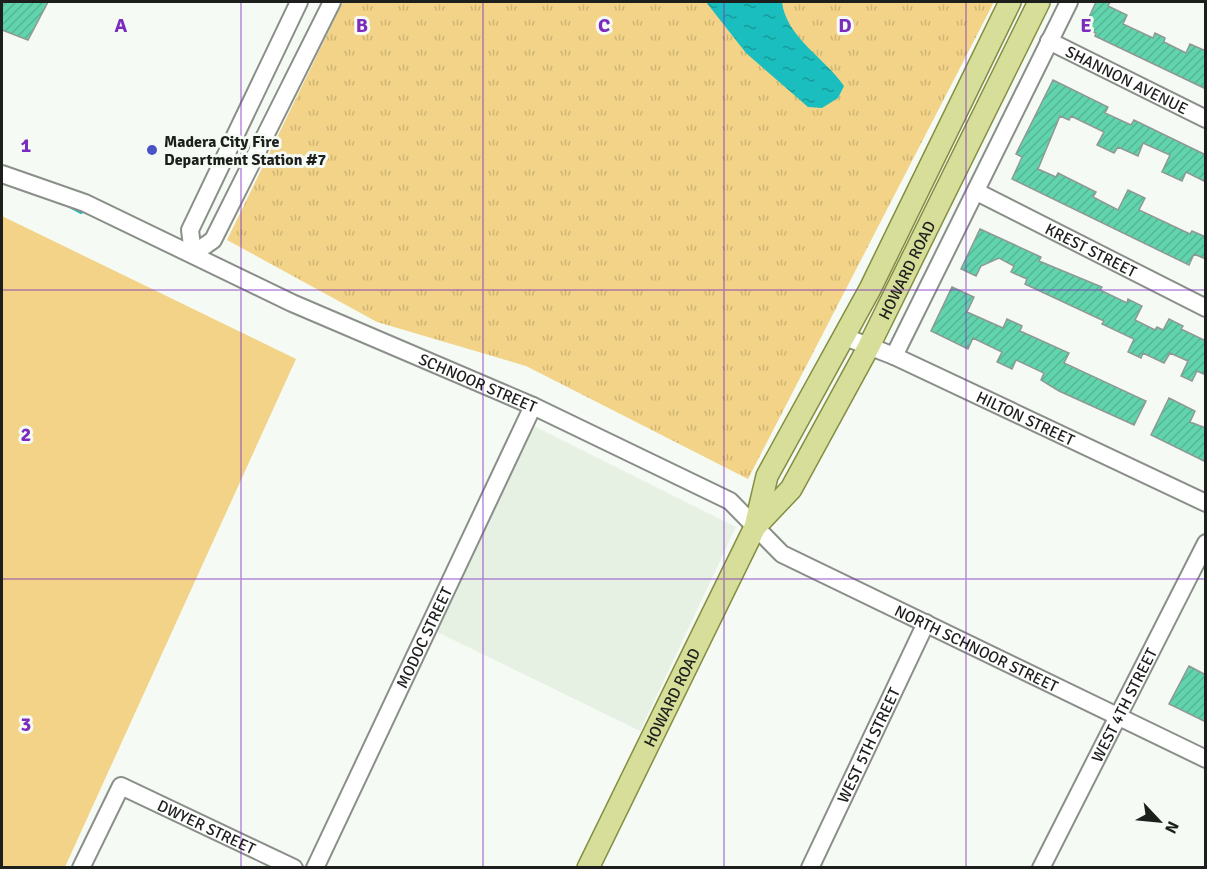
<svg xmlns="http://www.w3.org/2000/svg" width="1207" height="869" font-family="Signika,sans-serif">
	<defs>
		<pattern id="park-tufts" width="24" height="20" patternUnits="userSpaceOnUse" patternTransform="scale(1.5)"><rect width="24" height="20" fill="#f2d387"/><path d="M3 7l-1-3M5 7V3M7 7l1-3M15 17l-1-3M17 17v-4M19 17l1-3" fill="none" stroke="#cfb574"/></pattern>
		<pattern id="water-ripples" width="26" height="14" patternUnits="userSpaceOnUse" patternTransform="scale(1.5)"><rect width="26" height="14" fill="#1bbebe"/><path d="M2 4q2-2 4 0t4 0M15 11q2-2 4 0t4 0" fill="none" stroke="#179a9a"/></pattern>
		<pattern id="building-hatch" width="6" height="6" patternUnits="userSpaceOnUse" patternTransform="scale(1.5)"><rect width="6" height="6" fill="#61d4ad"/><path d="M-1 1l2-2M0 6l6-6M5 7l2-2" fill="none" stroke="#54b694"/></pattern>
	</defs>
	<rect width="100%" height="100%" fill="#f5fbf4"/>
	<!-- built -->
	<path fill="#e6f1e4" d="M534,426l202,101 -96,204 -207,-101z"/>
	<!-- grass -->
	<path fill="#f2d387" d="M2,216l294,143 -231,508h-63z"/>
	<!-- park -->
	<path fill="url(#park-tufts)" d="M343,2h651l-246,477 -222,-113 -149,-44 -150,-82z"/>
	<!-- water -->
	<path fill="url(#water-ripples)" d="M706,2h76c4,35 43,56 62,84l-6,12 -16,10 -14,-1 -62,-54z"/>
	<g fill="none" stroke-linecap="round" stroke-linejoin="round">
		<!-- stream -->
		<path stroke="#1bbebe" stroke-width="4" d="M68,205l13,7"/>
	</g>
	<!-- building -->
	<path fill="url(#building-hatch)" stroke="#909894" stroke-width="1.5" d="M2,2h46l-20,38 -26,-10z
		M1096,2h14l-2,4 19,9 -4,9 30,14 2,-5 10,5 -1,4 22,11 4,-9 16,7v38l-111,-53 1,-3 -12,-5z
		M1053,80l55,27 -3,6 26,12 3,-5 72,35v27l-20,-10 -4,9 -20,-9 8,-17 -27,-12 -5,13 -20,-9 -4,6 -17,-8 7,-13 -33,-16 -2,4 -9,-4 -22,53 18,8 2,-4 38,19 -3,5 25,13 10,-20 17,8 -6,12 51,24 2,-3 14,6v22l-12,-5 -5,11 -177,-86 10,-22 -6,-3z
		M980,229l61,28 -2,4 63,26 -2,3 27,13 1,-4 14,7 -7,14 20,10 2,-3 6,3 6,-11 14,7 -2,3 25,12v34l-9,-4 -5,10 -11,-5 7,-15 -18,-8 -6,10 -21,-10 -2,5 -13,-6 6,-13 -32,-15 2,-3 -79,-37 2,-5 -16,-7 3,-6 -15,-8 -18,8 -5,10 -15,-7z
		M952,287l22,10 -7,15 36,16 4,-9 15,7 -2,5 49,22 -5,10 82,38 -12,24 -75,-34 -18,-11 3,-7 -28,-13 -4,9 -15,-7 5,-10 -29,-14 -5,11 -37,-18z
		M1169,398l26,13 -5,11 16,6v34l-55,-27z
		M1189,666l17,9v47l-37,-18z"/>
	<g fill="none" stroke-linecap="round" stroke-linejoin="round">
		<defs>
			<g id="minor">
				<path id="s1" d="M1049,41l157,78"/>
				<path id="s2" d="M2,174l83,29 207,100 241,103 197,95 52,53 424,205"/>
				<path id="s3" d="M977,192l229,116"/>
				<path d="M193,254l20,-14 119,-238"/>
				<path d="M193,254l-3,-24 109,-228"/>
				<path id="s4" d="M845,337l49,19 312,147"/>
				<path d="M894,356l175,-354"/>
				<path id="s5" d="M81,868l40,-82 173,82"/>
				<path id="s6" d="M315,868l218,-462"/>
				<path id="s7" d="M810,868l116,-245"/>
				<path id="s8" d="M1041,868l165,-325"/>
			</g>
			<g id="major">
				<path id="s9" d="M755,527l36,-38 77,-141 171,-346"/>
				<path id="s10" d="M588,868l167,-341 12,-51 103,-187 140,-287"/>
			</g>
		</defs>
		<!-- minor casing -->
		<use href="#minor" stroke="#8a8f89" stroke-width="20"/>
		<!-- major casing -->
		<use href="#major" stroke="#848d41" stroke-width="24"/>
		<!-- minor -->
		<use href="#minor" stroke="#fff" stroke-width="16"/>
		<!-- major -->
		<use href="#major" stroke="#d7de99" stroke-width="21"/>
	</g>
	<!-- grid -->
	<path fill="none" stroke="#7b2cbf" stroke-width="1.5" stroke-opacity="0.55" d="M241,2v866M483,2v866M724,2v866M966,2v866M2,290h1204M2,579h1204"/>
	<!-- markers -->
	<circle fill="#4a52c7" stroke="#f5fbf4" stroke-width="2" cx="152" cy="150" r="6"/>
	<g text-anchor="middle" stroke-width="6" stroke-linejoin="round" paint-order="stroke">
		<!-- street labels -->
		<g font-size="16" fill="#1d1f1d" stroke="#f5fbf4">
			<text dy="6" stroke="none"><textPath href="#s1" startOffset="87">SHANNON AVENUE</textPath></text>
			<text dy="6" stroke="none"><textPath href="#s3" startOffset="128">KREST STREET</textPath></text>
			<text dy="6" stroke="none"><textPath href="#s9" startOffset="300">HOWARD ROAD</textPath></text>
			<text dy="6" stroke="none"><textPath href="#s2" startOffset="520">SCHNOOR STREET</textPath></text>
			<text dy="6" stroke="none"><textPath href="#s4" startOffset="198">HILTON STREET</textPath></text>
			<text dy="6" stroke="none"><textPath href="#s6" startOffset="255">MODOC STREET</textPath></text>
			<text dy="6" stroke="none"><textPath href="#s2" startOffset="1089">NORTH SCHNOOR STREET</textPath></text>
			<text dy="6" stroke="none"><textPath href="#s10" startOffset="190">HOWARD ROAD</textPath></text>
			<text dy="6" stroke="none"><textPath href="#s8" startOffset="183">WEST 4TH STREET</textPath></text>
			<text dy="6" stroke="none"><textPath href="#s7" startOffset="136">WEST 5TH STREET</textPath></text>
			<text dy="6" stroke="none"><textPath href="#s5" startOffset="186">DWYER STREET</textPath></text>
		</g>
		<!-- poi labels -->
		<g font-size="16" font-weight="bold" fill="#1d1f1d" stroke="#f5fbf4" text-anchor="start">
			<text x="164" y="147">Madera City Fire<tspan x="164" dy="18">Department Station #7</tspan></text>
		</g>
	</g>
	<g font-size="20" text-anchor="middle" font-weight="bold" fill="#7b2cbf" stroke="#f5fbf4" stroke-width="6" stroke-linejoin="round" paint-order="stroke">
		<text x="121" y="32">A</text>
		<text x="362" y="32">B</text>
		<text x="604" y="32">C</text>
		<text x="845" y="32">D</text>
		<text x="1086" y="32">E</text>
		<text x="26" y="152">1</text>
		<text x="26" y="441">2</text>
		<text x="26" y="731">3</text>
	</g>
	<!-- border -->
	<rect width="1207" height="869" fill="none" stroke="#1d1f1d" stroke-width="6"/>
	<!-- north arrow -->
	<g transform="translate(1159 821) rotate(116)" stroke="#f5fbf4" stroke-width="4.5" paint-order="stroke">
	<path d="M0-4.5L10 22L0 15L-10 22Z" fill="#1d1f1d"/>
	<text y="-9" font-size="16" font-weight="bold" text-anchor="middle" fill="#1d1f1d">N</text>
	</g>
</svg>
